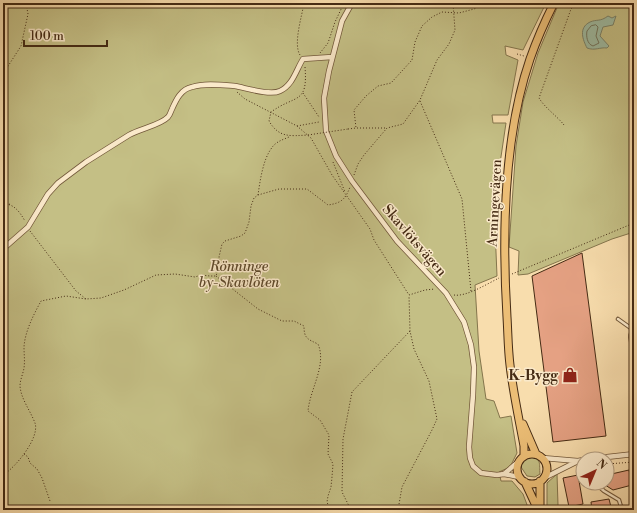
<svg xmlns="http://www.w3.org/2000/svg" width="637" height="513" font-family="'Libre Bodoni',serif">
	<rect width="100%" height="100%" fill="#f8ddad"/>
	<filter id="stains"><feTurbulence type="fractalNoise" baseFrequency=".005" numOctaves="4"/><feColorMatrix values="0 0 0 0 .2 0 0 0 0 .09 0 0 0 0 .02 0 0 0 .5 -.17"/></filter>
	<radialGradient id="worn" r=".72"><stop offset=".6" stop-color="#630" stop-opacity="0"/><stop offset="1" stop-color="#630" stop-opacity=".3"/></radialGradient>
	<!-- green -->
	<path fill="#c4bf85" stroke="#84754c" d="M3,3h543l-23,47 -18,-4 1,9 12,5 -10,55h-16l1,8h13l-12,81 3,72 -22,9 4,66 7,48 8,2 6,17 11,-2 6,37 -7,14 -11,5 2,9h11l11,13 6,16h-526z
		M559,3h73l2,7v222l-22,7 -84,35 -10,1 1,-24 -10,-4 7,-101 7,-44 15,-49z
		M530,457c12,1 9,7 10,17l-5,3 -8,-1 -6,-9c1,-6 3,-9 9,-10z
		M557,474l1,31 2,5h-13v-27z"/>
	<!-- water -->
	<path fill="#9fbda4" stroke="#7b836a" d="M608,16l4,2 4,-2 -3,9 -10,2 -3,9 9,10 -2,2c-7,-1 -12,3 -20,0 -4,-8 -9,-20 3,-26 7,-3 10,0 18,-6z"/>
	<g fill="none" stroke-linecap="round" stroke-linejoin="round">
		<!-- shore -->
		<path stroke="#72745c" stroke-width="1" d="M596,25l2,2 -2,9 3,7 -6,3c-6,-2 -7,-10 -6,-15l4,-5z"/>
	</g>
	<!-- building -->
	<path fill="#e5a183" stroke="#452b14" d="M582,253l24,183 -53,6 -21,-166z
		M629,470l3,15 -19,5 -11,-7h5v-8z
		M578,475l5,29 -14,3 -6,-29z
		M609,499l2,8 -19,3 -1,-8z"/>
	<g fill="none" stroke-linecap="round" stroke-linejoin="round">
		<defs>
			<path id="service" d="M618,319l14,10
				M632,382h2
				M634,471v5
				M595,483l9,8 15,9 3,10"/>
			<path id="minor" d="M352,3l-10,18 -13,50 -5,27 2,33 10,25 16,25 45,60 49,52 18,29 7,23 3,22 -1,28 -4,52 1,11 3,8 8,7 16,2 7,-1 15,3
				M3,249l25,-22 20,-33 10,-11 28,-21 43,-27c10,-6 32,-10 39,-18 2,-2 3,-6 4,-8 4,-9 9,-20 20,-22 13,-4 29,-2 43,-1 11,2 35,10 45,5 13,-6 16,-21 23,-32l29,-2
				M634,326l-3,10 3,19
				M543,458l35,3 5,-1
				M589,459l45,-5
				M504,474l14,-12
				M544,478l32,-16"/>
			<path id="primary" d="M523,424l13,30
				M517 469a15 15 0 1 1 30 0a15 15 0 1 1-30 0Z
				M524,456v-10c-5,-27 -11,-54 -14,-81 -2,-16 -2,-32 -3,-48 -5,-83 -4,-179 23,-258 7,-20 15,-38 24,-56
				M540,481v29
				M525,482l13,28"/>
		</defs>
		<!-- service casing -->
		<use href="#service" stroke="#72583a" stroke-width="4.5"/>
		<!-- minor casing -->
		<use href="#minor" stroke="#72583a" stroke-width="6"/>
		<!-- primary casing -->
		<use href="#primary" stroke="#452b14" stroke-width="9"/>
		<!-- path -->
		<path stroke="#452b14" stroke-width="1" stroke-dasharray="1 2" stroke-linecap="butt" d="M320,53l8,-10 7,-21 9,-19
			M517,54l7,2
			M300,55c-7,-11 2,-39 4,-52
			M305,67c3,38 -9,27 -34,45l-2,9c10,17 21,15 39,14
			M3,74l18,-28 7,-32 -2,-11
			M237,92l8,7 52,27 14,12 21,37 38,54 4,11 35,55 16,-5 10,-1
			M303,93l16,24
			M420,101l42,98 9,92
			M564,125c-7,-9 -19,-17 -25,-27l32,-89 4,-4 12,-2
			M297,126l22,-4
			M357,128h29
			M348,129l8,-1 -2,-18 12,-14 12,-10 13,-3 21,-23 3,-18 7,-16 10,-9 10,-5 17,1 15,-4 14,-6
			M333,162l12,30
			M354,175l4,-11 6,-9 23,-27 16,-4 17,-24 17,-40 12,-16 6,-14 -2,-27
			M258,195c2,-14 5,-35 13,-46 4,-7 11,-9 18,-12
			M3,203c12,2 16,8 22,18
			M3,206l7,-2
			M30,231l46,60 10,8 15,-1 23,-8 32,-15 19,-1 20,3 6,-2 9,1h6l4,-13 -1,-6 3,-13 3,-3 16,-5 4,-3 4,-11 2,-16 3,-8 4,-3 21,-6h28l21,16c13,-2 17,-5 22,-18
			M512,274l122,-51
			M216,276l42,33 24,12h12l10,5c0,12 3,13 14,18 9,21 -8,45 -10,67l12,9 9,15 -1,19 5,10 -1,13 -1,10 -3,9 -1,6 3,8
			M454,295c12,2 33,-11 45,-17
			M24,454l4,3 2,6 7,6 5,9 8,23
			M607,464l27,-2
			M3,475c12,-7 37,-37 32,-52 -5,-13 -14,-24 -15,-37 0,-6 3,-12 4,-18 1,-7 0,-14 0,-21 1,-16 10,-33 17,-46l25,-5 20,3
			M351,510l-9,-18 1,-53 9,-47 58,-61
			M398,510l4,-23 30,-57 5,-11 -8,-38 -15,-32 -4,-18 -1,-35"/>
		<!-- service -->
		<use href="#service" stroke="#fae9ca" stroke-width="2.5"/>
		<!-- minor -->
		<use href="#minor" stroke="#fae9ca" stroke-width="4.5"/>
		<!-- primary -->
		<use href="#primary" stroke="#ecbe76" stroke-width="7"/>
		<!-- path-bridge -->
		<path stroke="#452b14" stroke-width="1" stroke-dasharray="1 2" stroke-linecap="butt" d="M308,135l40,-6"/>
	</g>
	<!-- icons -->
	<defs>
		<symbol id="shop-bare" viewBox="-9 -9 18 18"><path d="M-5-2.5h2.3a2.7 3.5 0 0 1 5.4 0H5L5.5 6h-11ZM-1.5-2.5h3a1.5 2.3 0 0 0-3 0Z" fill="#8f2418" stroke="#fae9ca" stroke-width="2.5" paint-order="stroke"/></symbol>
	</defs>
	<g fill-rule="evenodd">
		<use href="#shop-bare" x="559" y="364" width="22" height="22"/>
	</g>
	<g text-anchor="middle" stroke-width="3" stroke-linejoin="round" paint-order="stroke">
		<!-- street labels -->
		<g font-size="14" fill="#452b14" stroke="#fae9ca">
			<text transform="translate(494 203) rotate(-87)" y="5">Arningevägen</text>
			<text transform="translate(415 240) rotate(49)" y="5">Skavlötsvägen</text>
		</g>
		<!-- park labels -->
		<g font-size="14" font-style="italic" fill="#5e492b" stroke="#fae9ca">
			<text x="239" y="271">Rönninge<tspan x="239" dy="16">by-Skavlöten</tspan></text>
		</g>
		<!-- poi labels -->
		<g font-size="14" font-weight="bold" fill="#452b14" stroke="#fae9ca" text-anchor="end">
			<text x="558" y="380">K-Bygg</text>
		</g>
	</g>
	<!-- margin -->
	<rect width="637" height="513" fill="none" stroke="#f8ddad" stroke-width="16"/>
	<rect x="4" y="4" width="629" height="505" fill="none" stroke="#452b14" stroke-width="2"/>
	<rect x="8" y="8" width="621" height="497" fill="none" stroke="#452b14"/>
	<!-- north arrow -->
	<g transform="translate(595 471) rotate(44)"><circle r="19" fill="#fae9ca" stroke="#b29d81"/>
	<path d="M0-3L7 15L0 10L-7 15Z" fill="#8f2418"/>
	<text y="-6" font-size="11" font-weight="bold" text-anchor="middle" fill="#452b14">N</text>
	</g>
	<!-- scale -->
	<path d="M24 40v6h83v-6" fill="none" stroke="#452b14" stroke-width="2"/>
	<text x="30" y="40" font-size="12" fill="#452b14" stroke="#fae9ca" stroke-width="3" paint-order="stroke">100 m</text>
	<rect width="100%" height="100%" filter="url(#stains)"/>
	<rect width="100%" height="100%" fill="url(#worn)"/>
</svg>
